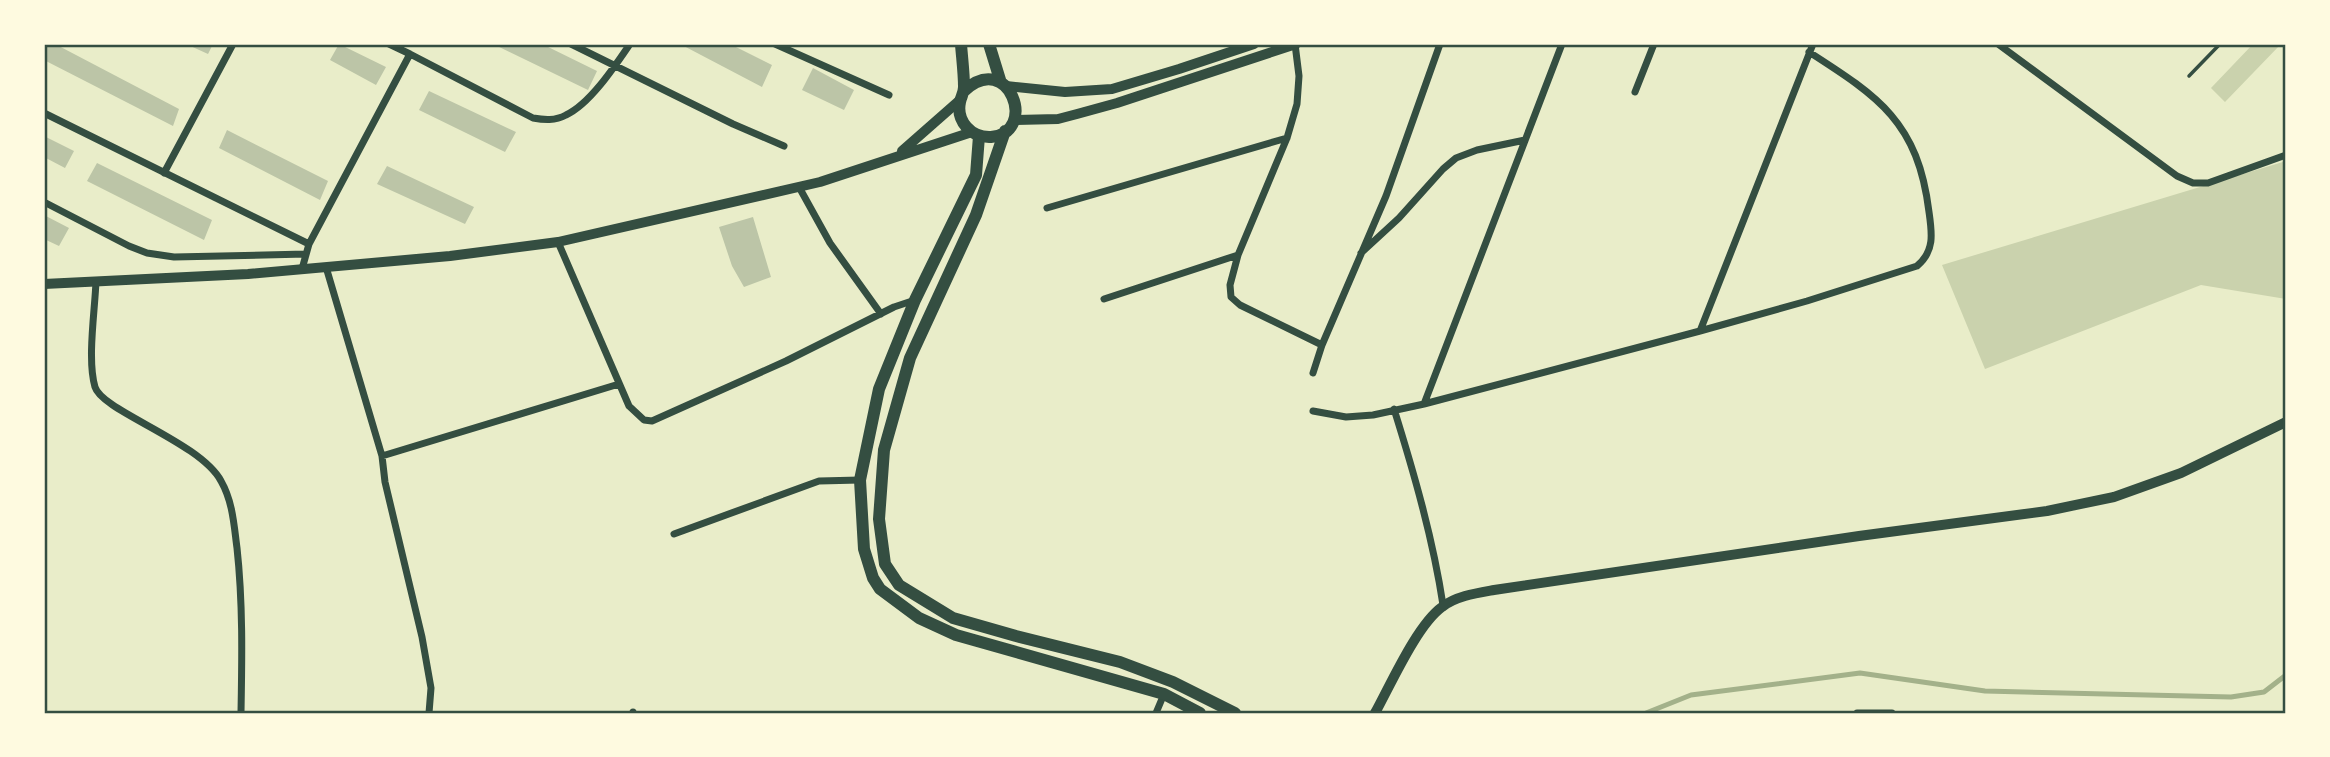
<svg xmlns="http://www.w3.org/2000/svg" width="2330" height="757" font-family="Lato,sans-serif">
	<rect width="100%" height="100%" fill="#e9edc9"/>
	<!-- green -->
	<path fill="#cad2ad" d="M2253,44h28l-56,58 -14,-14z
		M2286,161v138l-85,-14 -216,84 -43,-104z"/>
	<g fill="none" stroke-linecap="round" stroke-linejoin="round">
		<!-- stream -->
		<path stroke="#a3b18a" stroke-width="5" d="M1646,713l45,-18 169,-22 125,18 246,6 33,-5 22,-17"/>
	</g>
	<!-- building -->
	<path fill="#bcc5a7" d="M44,44h11l124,65 -6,17 -129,-66z
		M186,44h27l-5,10z
		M339,44l47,23 -10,18 -46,-25z
		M493,44h49l55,27 -9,19z
		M680,44h50l42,21 -10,22z
		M813,68l41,22 -10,20 -42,-20z
		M429,91l87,41 -11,20 -86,-42z
		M227,130l101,51 -8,19 -101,-52z
		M44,136l30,15 -9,17 -21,-11z
		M97,163l115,57 -8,20 -117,-59z
		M387,166l87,41 -9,17 -88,-40z
		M44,215l25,13 -10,18 -15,-7z
		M753,217l18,60 -27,10 -12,-21 -13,-39z"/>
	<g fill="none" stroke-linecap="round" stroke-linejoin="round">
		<!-- service -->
		<path stroke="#344e41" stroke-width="3.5" d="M2189,76l31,-32"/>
		<!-- minor -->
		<path stroke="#344e41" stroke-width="7" d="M571,44l162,80 51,22
			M775,44l114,51
			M1295,44l4,32 -2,28 -10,34 -49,117 -8,30 1,12 9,8 82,40
			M1998,44l179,132 16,7h15l78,-28
			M410,54l123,64c11,2 22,3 33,-3 24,-11 49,-49 64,-71
			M1635,92l19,-48
			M44,113l265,131
			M164,173l69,-129
			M799,187l31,56 51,71
			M44,202l85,44 18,7 27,4 132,-3
			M1047,208l240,-70
			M558,242l71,164 15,14 8,1 134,-60 108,-54 21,-7
			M1361,253l38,-35 44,-49 13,-11 21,-8 48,-10
			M326,267l56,189 3,26 37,155 9,51 -2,25
			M302,269l7,-25 101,-190 -21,-10
			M96,281c-1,29 -9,79 -1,106 7,24 105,55 126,94 12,21 13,45 16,67 6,55 5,110 4,165
			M1104,299l134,-44
			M1700,331l113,-287
			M1313,373l9,-28 64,-149 54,-152
			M1424,404l138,-360
			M1394,409c20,64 39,130 49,196
			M1313,411l33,6 27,-2 51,-11 276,-73 107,-30 110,-35c18,-15 15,-33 12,-54 -11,-90 -50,-115 -120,-160
			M382,456l237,-72
			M674,534l145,-53 41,-1
			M633,712v1
			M1156,713l8,-19
			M1857,713h35"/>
		<!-- secondary -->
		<path stroke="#344e41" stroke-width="10" d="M1006,86l59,6 47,-3 67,-20 75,-25
			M1014,120l44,-1 19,-5 40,-11 179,-59
			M902,151l58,-51
			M44,284l204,-10 202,-18 108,-14 262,-60 152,-50
			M1375,713c16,-29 42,-88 67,-106 14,-11 35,-14 52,-17l365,-54 188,-25 67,-14 67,-24 105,-51"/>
		<!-- primary -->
		<path stroke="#344e41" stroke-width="12" d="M961,44c1,14 3,29 3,43 0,6 -3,10 -4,15 -4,19 11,36 31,35 48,-4 18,-88 -27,-46
			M989,44l12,39
			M1005,131l-29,84 -66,143 -26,92 -5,69 6,45 14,21 54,33 63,18 104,26 53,20 62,31
			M979,136l-3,39 -61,125 -36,89 -19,91 4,69 9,29 7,11 39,29 37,17 208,59 36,19"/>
	</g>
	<!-- border -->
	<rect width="2330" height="757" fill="none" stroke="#fefae0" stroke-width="91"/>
	<rect x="46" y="46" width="2238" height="666" fill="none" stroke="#344e41" stroke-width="2.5"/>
</svg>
